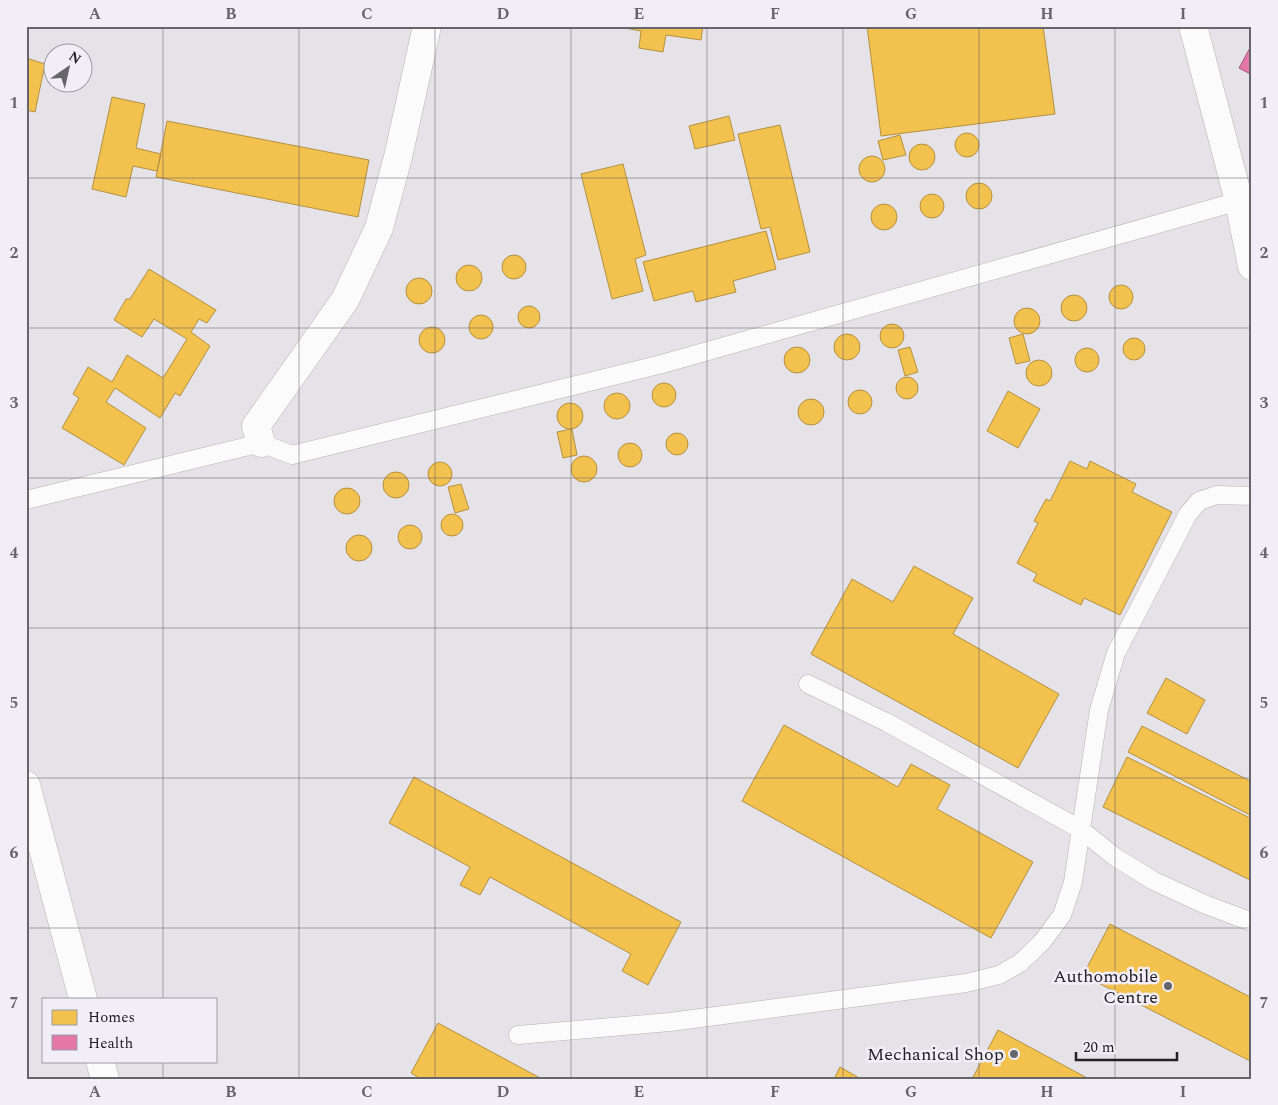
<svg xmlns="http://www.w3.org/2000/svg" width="1278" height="1105" font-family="Spectral,serif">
	<rect width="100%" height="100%" fill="#e5e3e8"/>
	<!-- homes -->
	<path fill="#f2c14e" stroke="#b49141" d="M614,26h89l-2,14 -35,-5 -3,17 -24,-4 2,-17z
		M867,26h176l12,88 -174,22z
		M26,58l19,6 -10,48 -9,-2z
		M112,97l33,7 -9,44 25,6 -4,17 -24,-5 -7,31 -34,-8z
		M729,116l6,24 -40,9 -6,-23z
		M167,121l202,39 -11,57 -202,-40z
		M780,125l30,127 -32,8 -8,-33 -9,2 -23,-95z
		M955 145a12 12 0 1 1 24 0a12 12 0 1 1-24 0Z
		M900,135l6,20 -23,5 -5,-19z
		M909 157a13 13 0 1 1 26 0a13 13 0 1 1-26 0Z
		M859 169a13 13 0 1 1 26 0a13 13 0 1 1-26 0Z
		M623,164l23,91 -11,4 8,32 -31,8 -31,-125z
		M966 196a13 13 0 1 1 26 0a13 13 0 1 1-26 0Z
		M920 206a12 12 0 1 1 24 0a12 12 0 1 1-24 0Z
		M871 217a13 13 0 1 1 26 0a13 13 0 1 1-26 0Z
		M766,231l10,38 -43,12 3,11 -40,10 -3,-11 -39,10 -11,-39z
		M502 267a12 12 0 1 1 24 0a12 12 0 1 1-24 0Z
		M456 278a13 13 0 1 1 26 0a13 13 0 1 1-26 0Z
		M149,269l67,41 -9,13 -8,-4 -8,13 19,14 -30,50 -5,-3 -15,25 -45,-30 -9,14 40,26 -22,37 -62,-37 17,-30 -6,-4 15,-27 24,15 15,-27 36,23 24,-39 -33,-20 -12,18 -28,-17 12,-21h4z
		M406 291a13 13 0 1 1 26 0a13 13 0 1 1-26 0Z
		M1109 297a12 12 0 1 1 24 0a12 12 0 1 1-24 0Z
		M1061 308a13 13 0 1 1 26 0a13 13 0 1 1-26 0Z
		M518 317a11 11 0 1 1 22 0a11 11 0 1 1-22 0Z
		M1014 321a13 13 0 1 1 26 0a13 13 0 1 1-26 0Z
		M469 327a12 12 0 1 1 24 0a12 12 0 1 1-24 0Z
		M880 336a12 12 0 1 1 24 0a12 12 0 1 1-24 0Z
		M419 340a13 13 0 1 1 26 0a13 13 0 1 1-26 0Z
		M1023,334l7,27 -14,3 -7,-26z
		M834 347a13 13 0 1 1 26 0a13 13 0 1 1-26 0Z
		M1123 349a11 11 0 1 1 22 0a11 11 0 1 1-22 0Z
		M784 360a13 13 0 1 1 26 0a13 13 0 1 1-26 0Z
		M910,347l8,25 -13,4 -7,-26z
		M1075 360a12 12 0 1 1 24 0a12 12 0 1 1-24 0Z
		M1026 373a13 13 0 1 1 26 0a13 13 0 1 1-26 0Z
		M896 388a11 11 0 1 1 22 0a11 11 0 1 1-22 0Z
		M652 395a12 12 0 1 1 24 0a12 12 0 1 1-24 0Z
		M848 402a12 12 0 1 1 24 0a12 12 0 1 1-24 0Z
		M1008,391l32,18 -22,39 -31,-17z
		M604 406a13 13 0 1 1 26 0a13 13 0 1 1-26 0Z
		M798 412a13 13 0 1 1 26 0a13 13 0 1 1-26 0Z
		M557 416a13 13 0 1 1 26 0a13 13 0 1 1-26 0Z
		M572,429l5,26 -14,3 -6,-26z
		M666 444a11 11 0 1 1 22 0a11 11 0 1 1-22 0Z
		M618 455a12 12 0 1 1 24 0a12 12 0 1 1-24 0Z
		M571 469a13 13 0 1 1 26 0a13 13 0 1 1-26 0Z
		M1070,461l17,8 3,-8 46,23 -4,8 40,20 -52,103 -36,-17 -3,7 -48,-24 4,-7 -20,-11 21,-40 -4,-2 12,-22 4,2z
		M428 474a12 12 0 1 1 24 0a12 12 0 1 1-24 0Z
		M383 485a13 13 0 1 1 26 0a13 13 0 1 1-26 0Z
		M461,484l8,25 -14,4 -7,-26z
		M334 501a13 13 0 1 1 26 0a13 13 0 1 1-26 0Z
		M441 525a11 11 0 1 1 22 0a11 11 0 1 1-22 0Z
		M398 537a12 12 0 1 1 24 0a12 12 0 1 1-24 0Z
		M346 548a13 13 0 1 1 26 0a13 13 0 1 1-26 0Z
		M914,566l59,32 -20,36 106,60 -41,74 -207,-114 41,-75 41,23z
		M1166,678l39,22 -18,34 -40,-21z
		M784,725l114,62 13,-23 39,21 -13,24 96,53 -42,76 -249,-137z
		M1142,726l110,56v34l-124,-64z
		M1127,757l125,62v62l-149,-74z
		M414,777l267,145 -33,63 -26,-14 9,-17 -141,-77 -10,18 -20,-10 10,-18 -81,-44z
		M1110,924l142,74v64l-169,-87z
		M438,1023l104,56h-121l-10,-6z
		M998,1030l91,49h-117z
		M840,1067l21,12h-27z"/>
	<!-- health -->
	<path fill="#e377a8" stroke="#a95d80" d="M1252,44v31l-13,-7z"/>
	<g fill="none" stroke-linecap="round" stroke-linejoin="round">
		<defs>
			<path id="lane" d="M26,500l235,-57 31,12 370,-91 577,-163 10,4
				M808,684l78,38 194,107 35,28 39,24 50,23 48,18
				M518,1035l152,-13 296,-39 33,-8 21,-12 22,-21 20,-27 11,-33 26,-172 17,-57 72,-139 11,-13 18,-6 35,1"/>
			<path id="street" d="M261,443l-5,-17 89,-126 34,-72 19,-71 29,-131
				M26,785l57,214
				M100,1061l5,18"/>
			<path id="secondary" d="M1193,26l46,175 13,65"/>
		</defs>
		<!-- lane casing -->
		<use href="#lane" stroke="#b4b3b6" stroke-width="19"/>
		<!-- street casing -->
		<use href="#street" stroke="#b4b3b6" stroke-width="29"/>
		<!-- secondary casing -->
		<use href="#secondary" stroke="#b4b3b6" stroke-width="29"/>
		<!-- lane -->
		<use href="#lane" stroke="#fbfbfc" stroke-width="18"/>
		<!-- street -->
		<use href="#street" stroke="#fbfbfc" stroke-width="28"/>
		<!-- secondary -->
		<use href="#secondary" stroke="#fbfbfc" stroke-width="28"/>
	</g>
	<!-- grid -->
	<path fill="none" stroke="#666569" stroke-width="1" stroke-opacity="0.55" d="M163,26v973M299,26v1053M435,26v1053M571,26v1053M707,26v1053M843,26v1053M979,26v1053M1115,26v1053M26,178h1226M26,328h1226M26,478h1226M26,628h1226M26,778h1226M26,928h1226M163,1061v18"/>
	<!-- markers -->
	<g fill="#666569" stroke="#f1eef7" stroke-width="2">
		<circle cx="1168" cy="986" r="5"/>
		<circle cx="1014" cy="1054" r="5"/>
	</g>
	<g text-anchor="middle" stroke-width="5" stroke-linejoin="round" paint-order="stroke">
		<!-- poi labels -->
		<g font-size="18" fill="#222124" stroke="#f1eef7" text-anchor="end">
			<text x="1158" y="982">Authomobile<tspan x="1158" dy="21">Centre</tspan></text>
			<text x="1004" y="1060">Mechanical Shop</text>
		</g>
	</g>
	<!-- border -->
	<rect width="1278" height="1105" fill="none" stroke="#f1eef7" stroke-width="55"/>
	<!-- legend -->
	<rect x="42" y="998" width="175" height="65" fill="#f1eef7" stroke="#9e9ca3"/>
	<rect x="52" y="1010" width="25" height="15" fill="#f2c14e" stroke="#9e9ca3"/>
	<text x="88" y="1022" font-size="15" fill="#222124">Homes</text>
	<rect x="52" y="1035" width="25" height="15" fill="#e377a8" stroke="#9e9ca3"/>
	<text x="88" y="1048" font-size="15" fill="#222124">Health</text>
	<!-- north arrow -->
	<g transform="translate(68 68) rotate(34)"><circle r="24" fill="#f1eef7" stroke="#9e9ca3"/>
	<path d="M0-4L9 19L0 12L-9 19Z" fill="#666569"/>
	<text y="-8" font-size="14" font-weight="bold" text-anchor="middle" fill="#222124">N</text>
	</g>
	<!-- scale -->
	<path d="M1076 1052v8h101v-8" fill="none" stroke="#222124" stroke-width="2.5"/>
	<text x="1083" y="1052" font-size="15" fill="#222124" stroke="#f1eef7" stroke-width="4" paint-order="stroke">20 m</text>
	<rect x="28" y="28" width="1222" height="1050" fill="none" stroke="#666569" stroke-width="2"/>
	<g font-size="16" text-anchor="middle" font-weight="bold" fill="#666569">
		<text x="95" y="19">A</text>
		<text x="231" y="19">B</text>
		<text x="367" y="19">C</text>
		<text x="503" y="19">D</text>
		<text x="639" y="19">E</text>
		<text x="775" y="19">F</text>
		<text x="911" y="19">G</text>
		<text x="1047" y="19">H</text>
		<text x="1183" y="19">I</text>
		<text x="14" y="108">1</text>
		<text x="1264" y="108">1</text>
		<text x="14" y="258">2</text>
		<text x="1264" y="258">2</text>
		<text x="14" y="408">3</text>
		<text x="1264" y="408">3</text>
		<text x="14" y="558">4</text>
		<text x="1264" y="558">4</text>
		<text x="14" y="708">5</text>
		<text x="1264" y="708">5</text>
		<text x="14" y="858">6</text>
		<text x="1264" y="858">6</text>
		<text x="14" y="1008">7</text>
		<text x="1264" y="1008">7</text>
		<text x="95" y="1097">A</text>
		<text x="231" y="1097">B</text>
		<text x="367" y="1097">C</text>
		<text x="503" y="1097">D</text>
		<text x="639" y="1097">E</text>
		<text x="775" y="1097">F</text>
		<text x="911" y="1097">G</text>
		<text x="1047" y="1097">H</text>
		<text x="1183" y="1097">I</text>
	</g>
</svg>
